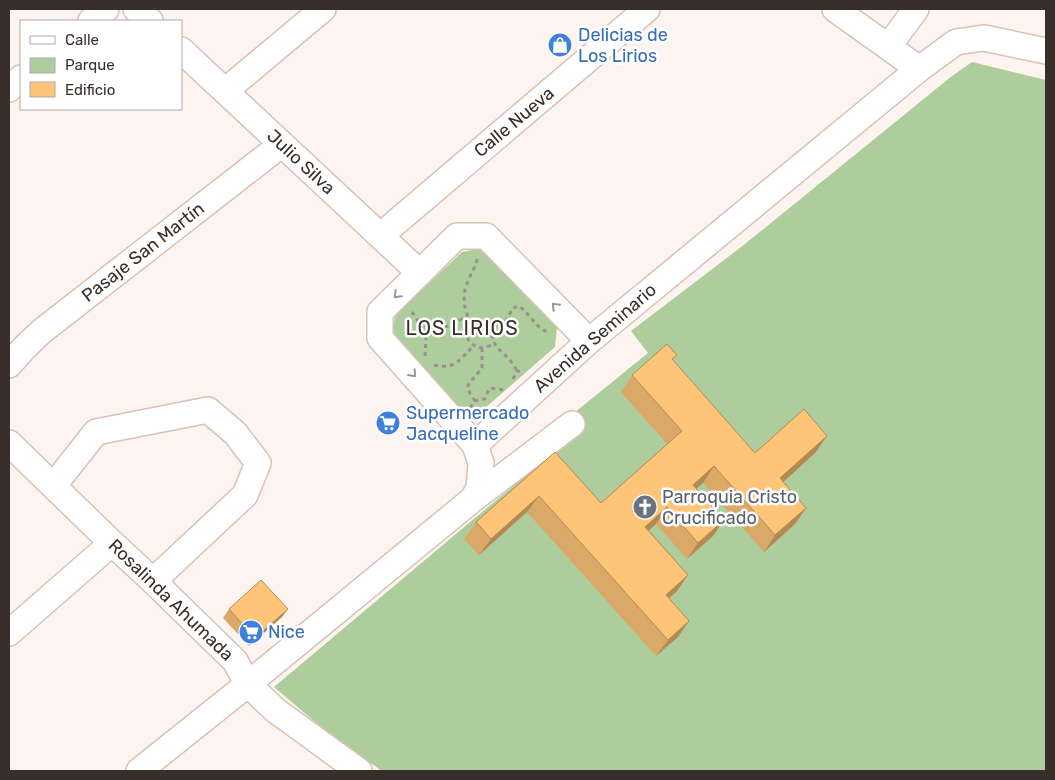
<svg xmlns="http://www.w3.org/2000/svg" width="1055" height="780" font-family="Rubik,sans-serif">
	<rect width="100%" height="100%" fill="#fef4ef"/>
	<!-- green -->
	<path fill="#adcd9d" d="M972,62l74,18v691h-664l-55,-39 -53,-45 258,-217 -11,-14 127,-103 -17,-22 114,-87 207,-168z
		M482,248l75,79 -2,20 -78,68 -16,-2 -68,-80 2,-18 67,-63z"/>
	<g fill="none" stroke-linecap="round" stroke-linejoin="round">
		<defs>
			<path id="minor" d="M136,9l14,12
				M835,9l84,60
				M91,21l15,-12
				M888,47l28,-38
				M181,50l239,223
				M9,89l12,-11
				M225,91l98,-82
				M380,236l267,-227
				M9,365l16,-18 17,-16 240,-187
				M9,443l103,100 41,38 82,80 13,23 27,26 84,61
				M475,445l114,-104 330,-272 37,-27 28,-4 62,13
				M54,485l42,-53 112,-22 27,23 23,30 -13,32 -92,86
				M473,499l99,-75
				M9,633l103,-90
				M139,771l109,-87 225,-185 6,-11 2,-25 -6,-18 -95,-107v-26l77,-76h29l103,105"/>
		</defs>
		<!-- minor casing -->
		<use href="#minor" stroke="#d8c1b5" stroke-width="28"/>
		<!-- path -->
		<path stroke="#9a918c" stroke-width="3" stroke-dasharray="4 4" stroke-linecap="butt" d="M477,259c-1,8 -6,14 -9,22 -6,12 -5,31 4,41l25,6 5,-1 11,-19 6,-2c12,9 13,18 28,26
			M412,312c3,4 6,10 9,13 15,10 34,-2 46,-9
			M472,322c-1,5 -5,12 -4,17 2,5 10,9 14,9 4,0 9,-3 12,-5
			M489,327c3,6 4,14 7,19 7,8 16,14 21,25
			M425,356l1,-20v-9
			M434,365c21,5 27,-6 40,-20
			M513,379l4,-8 7,1
			M475,401l-7,-11v-5l14,-17v-20
			M470,408l5,-7 10,-2 4,-10 2,-1 12,2"/>
		<!-- minor -->
		<use href="#minor" stroke="#fff" stroke-width="25"/>
	</g>
	<!-- wall -->
	<path fill="#daa968" d="M673,360l82,93 61,-1 -33,30 23,26 -11,16 -31,28 -61,-69 -7,5 17,48 -26,23 -31,-35 -7,6 39,45 -11,16 -8,8 9,38 -22,19 -129,-144 -48,43 -15,-16 12,-17 79,-70 46,51 66,-59 -46,-52 11,-17z
		M229,609l53,8 -33,29 -26,-28z"/>
	<!-- shaded-wall -->
	<path fill="#b28a55" d="M827,436l-11,16 -47,43 11,-17z
		M714,466l-11,17 -21,18 11,-16z
		M539,496l-12,16 -48,43 12,-16z
		M667,507l-11,17 -22,19 11,-16z
		M806,508l-11,16 -31,28 11,-17z
		M724,520l-11,16 -26,23 11,-16z
		M688,575l-11,16 -23,20 12,-16z
		M288,609l-6,8 -33,29 6,-8z
		M689,621l-11,16 -22,19 12,-16z"/>
	<!-- building -->
	<path fill="#fec579" stroke="#b28a55" d="M667,344l10,11 -5,4 83,94 49,-44 23,27 -47,42 26,30 -31,27 -61,-69 -21,19 31,35 -26,23 -31,-36 -22,20 43,48 -22,20 23,26 -21,19 -129,-144 -48,43 -15,-17 79,-70 46,51 81,-72 -50,-56z
		M261,580l27,29 -33,29 -26,-29z"/>
	<!-- one-way arrows -->
	<defs><path id="oneway-chevron" d="M-2-3.5L2.5 0L-2 3.5" fill="none" stroke-width="1.6" stroke-linecap="round" stroke-linejoin="round" transform="scale(1.25)"/></defs>
	<g stroke="#9c9795">
		<use href="#oneway-chevron" transform="translate(397 295) rotate(135)"/>
		<use href="#oneway-chevron" transform="translate(555 306) rotate(-134)"/>
		<use href="#oneway-chevron" transform="translate(413 374) rotate(48)"/>
	</g>
	<!-- icons -->
	<defs>
		<symbol id="shop-disc" viewBox="-11 -11 22 22"><circle r="9.5" fill="#3f7fe0" stroke="#fff"/><path d="M-5-2.5h2.3a2.7 3.5 0 0 1 5.4 0H5L5.5 6h-11ZM-1.5-2.5h3a1.5 2.3 0 0 0-3 0Z" fill="#fff"/></symbol>
		<symbol id="supermarket-disc" viewBox="-11 -11 22 22"><circle r="9.5" fill="#3f7fe0" stroke="#fff"/><path d="M-6-5.5h2.5l.6 2H6L4.5 2H-2.5L-4.4-4H-6ZM-1.5 3.2a1.3 1.3 0 1 0 .1 0ZM3 3.2a1.3 1.3 0 1 0 .1 0Z" fill="#fff"/></symbol>
		<symbol id="church-disc" viewBox="-11 -11 22 22"><circle r="9.5" fill="#6b7280" stroke="#fff"/><path d="M-1.2-6h2.4v3.5h3.3v2.4h-3.3V6h-2.4V-.1h-3.3v-2.4h3.3Z" fill="#fff"/></symbol>
	</defs>
	<g fill-rule="evenodd">
		<use href="#shop-disc" x="546" y="31" width="28" height="28"/>
		<use href="#supermarket-disc" x="374" y="409" width="28" height="28"/>
		<use href="#church-disc" x="631" y="493" width="28" height="28"/>
		<use href="#supermarket-disc" x="237" y="618" width="28" height="28"/>
	</g>
	<g text-anchor="middle" stroke-width="5" stroke-linejoin="round" paint-order="stroke">
		<!-- shop labels -->
		<g font-size="18" fill="#366cbe" stroke="#fff" text-anchor="start">
			<text x="578" y="41">Delicias de<tspan x="578" dy="21">Los Lirios</tspan></text>
			<text x="406" y="419">Supermercado<tspan x="406" dy="21">Jacqueline</tspan></text>
			<text x="268" y="638">Nice</text>
		</g>
		<!-- street labels -->
		<g font-size="18" fill="#382f2b" stroke="#fff">
			<text transform="translate(514 122) rotate(-40)" y="6">Calle Nueva</text>
			<text transform="translate(301 162) rotate(43)" y="6">Julio Silva</text>
			<text transform="translate(143 252) rotate(-38)" y="6">Pasaje San Martín</text>
			<text transform="translate(595 338) rotate(-41)" y="6">Avenida Seminario</text>
			<text transform="translate(171 600) rotate(44)" y="6">Rosalinda Ahumada</text>
		</g>
		<!-- worship labels -->
		<g font-size="18" fill="#5b616d" stroke="#fff" text-anchor="start">
			<text x="662" y="503">Parroquia Cristo<tspan x="662" dy="21">Crucificado</tspan></text>
		</g>
		<!-- quarter labels -->
		<g font-size="20" letter-spacing="1" fill="#382f2b" stroke="#fff">
			<text x="462" y="335">LOS LIRIOS</text>
		</g>
	</g>
	<!-- border -->
	<rect width="1055" height="780" fill="none" stroke="#382f2b" stroke-width="20"/>
	<!-- legend -->
	<rect x="20" y="20" width="162" height="90" fill="#ffffff" stroke="#afacaa"/>
	<rect x="30" y="36" width="25" height="8" fill="#ffffff" stroke="#afacaa"/>
	<text x="65" y="45" font-size="15" fill="#382f2b">Calle</text>
	<rect x="30" y="58" width="25" height="15" fill="#adcd9d" stroke="#afacaa"/>
	<text x="65" y="70" font-size="15" fill="#382f2b">Parque</text>
	<rect x="30" y="82" width="25" height="15" fill="#fec579" stroke="#afacaa"/>
	<text x="65" y="95" font-size="15" fill="#382f2b">Edificio</text>
</svg>
